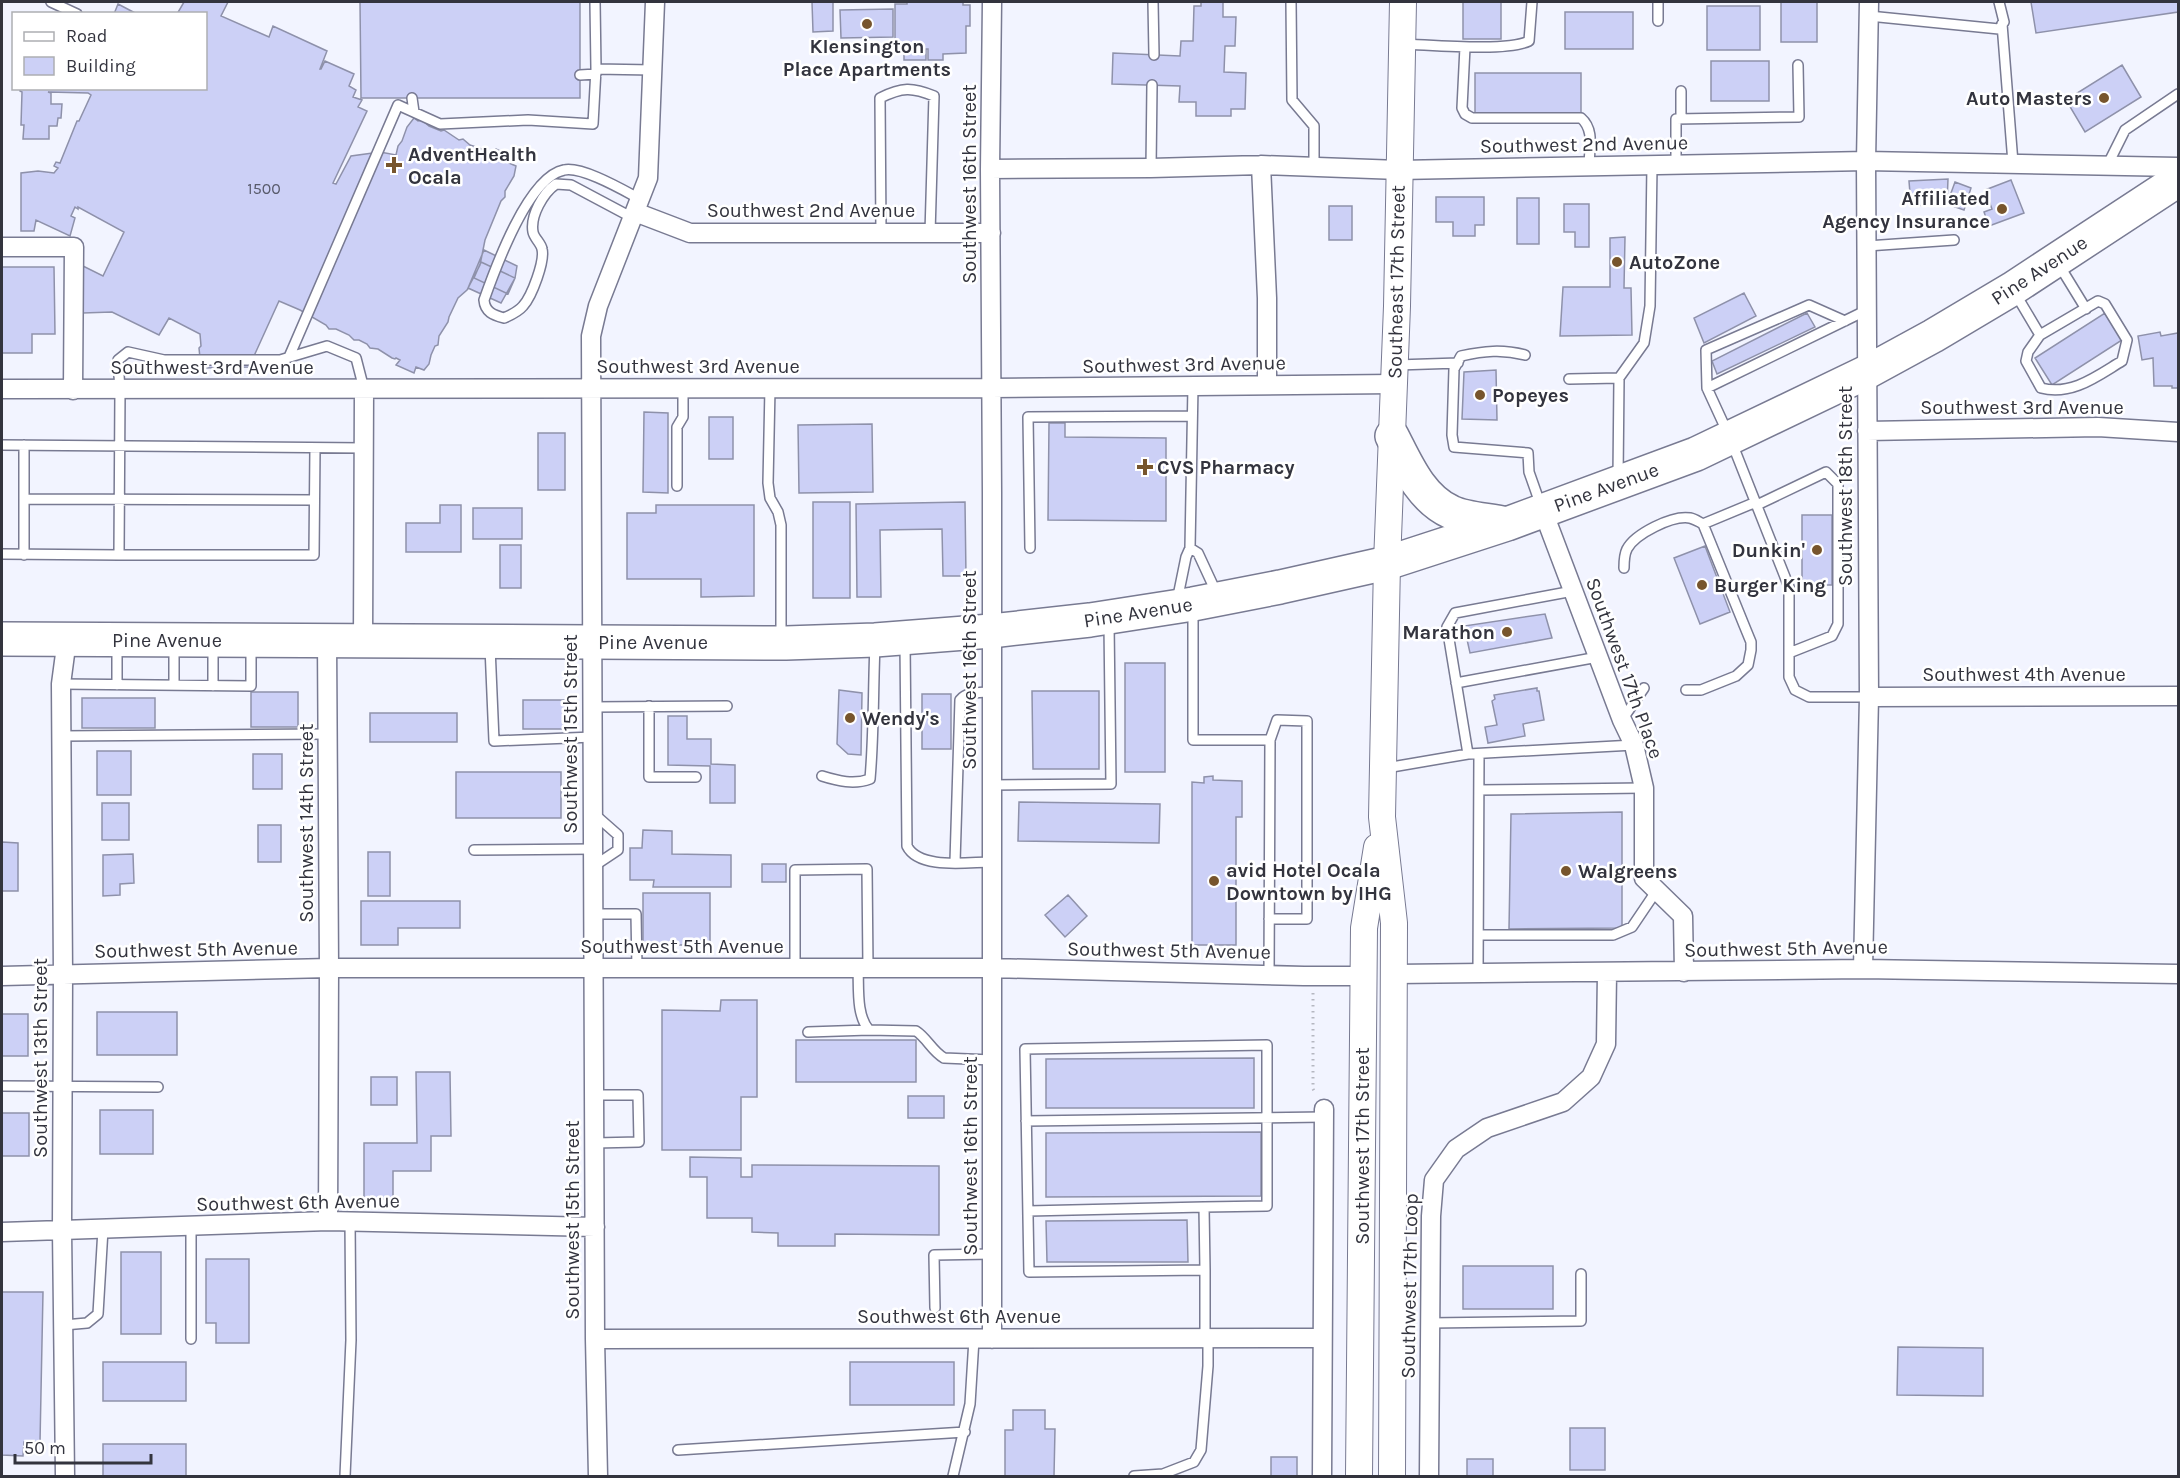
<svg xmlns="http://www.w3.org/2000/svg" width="2180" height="1478" font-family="Karla,sans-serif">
	<rect width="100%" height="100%" fill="#f2f4ff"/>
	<!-- building -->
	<path fill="#ccd0f6" stroke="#8e91aa" stroke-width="1.5" d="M184,2h44l-7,14 48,21 4,-11 54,25 -7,18h1l4,-8 29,13 -5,12 7,4 -3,7 9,3 -4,7 9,4 -34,72 3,1 15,-28 29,-4 16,3 2,-9 4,-5 5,-14 7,-9 4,3 4,-1 7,6 12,5 3,-1 15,10 4,-1 7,6 15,5 7,7 4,-8 15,7 -2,7 7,3 -2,10 -9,15v6l-4,4 -16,39 -5,25 -13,25 -9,8 -9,19 -1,5 -9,14 -1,9 -3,1 -4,9 -2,9 -5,6 -8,-3 -2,6 -18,-8 4,-5 -4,-2 -1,1 -3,-1 -14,-9 -8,-1 -3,-4 -8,-4h-5l-5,-5 -13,-6h-7l-3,-4 -26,-15 -21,-9 -30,66 -48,1 -2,-20 2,-2 -1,-12 -31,-16 -10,17 -47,-23 -29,1v-47l20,10 21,-44 -46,-25v2l-3,-2 -4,9 4,2 -5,18 -34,-16 -2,11h-13v-58l17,-2 16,2 4,-5 -4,-2 2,-4 4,1 17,-42h2l12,-26 -3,-2 -40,-1 3,1v11h11l-1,14h-3l-1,8h-8v13h-26l1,-14h-3l1,-33 -2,-1v-3h186v-74h-29z
		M360,2h220v96h-219z
		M812,2h21v29l-20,1z
		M907,2h56v3h7v21h-4v27l-23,1v6h-15v-11h-2v11h-22v-7h-9v-49h12z
		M1201,2h22v15h13l-1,29h-10l-1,26 22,1 -1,36h-14v7h-35v-14h-17l1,-16 -68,-2 1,-31 67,3 1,-15h12l1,-35h7z
		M1463,2h38v37h-38z
		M1781,2h36v40h-36z
		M2031,2h147v10l-142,21z
		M118,4l19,10h-23z
		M1707,6h53v44h-53z
		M893,9v28l-52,1 -1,-28z
		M1565,12h68v37h-68z
		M1711,61h58v40h-58z
		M2122,65l19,32 -56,35 -19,-32z
		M1475,73h106v40h-106z
		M1948,179l-1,25 -36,2 -2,-25z
		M2011,180l13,33 -35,13 -5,-14 8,-3 -7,-19z
		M1955,182l16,6 -7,22 -17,-6z
		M1436,197h48v28h-9v11h-22v-14h-17z
		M1517,198h22v46h-22z
		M1564,204h25v43h-14v-15h-11z
		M1329,206h23v34h-23z
		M1625,237l-1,51h7l1,47 -72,1 3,-49h47v-49z
		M484,250l33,16 -2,12 -14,25 -33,-15z
		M481,262l34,16 -7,16 -34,-16z
		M2,267h52l1,67h-23v19h-30z
		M1744,293l12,23 -52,27 -10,-25z
		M1807,313l8,14 -98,47 -5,-13z
		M2105,313l17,27 -70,45 -17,-27z
		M2160,332l1,4 17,-3v55h-6v-2h-18l-1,-28 -11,2 -4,-24z
		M1496,370l1,50 -35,-1 2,-47z
		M644,412l24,1v80l-25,-1z
		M709,417h24v42h-24z
		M1049,423h16v14l101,1v83l-118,-1z
		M872,424l1,68 -74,1 -1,-68z
		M538,433h27v57h-27z
		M813,502h37v96h-37z
		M965,502l1,74h-23l-1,-47 -62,1 1,67h-24l-1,-93z
		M440,505h21v47h-55v-29h34z
		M656,505h98v91l-53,1v-18h-74v-66h29z
		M473,508h49v31h-49z
		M1802,515h30v70h-30z
		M500,545h21v43h-21z
		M1705,546l25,66 -30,12 -26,-66z
		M1545,614l7,24 -82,15 -6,-27z
		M1125,663h40v109h-40z
		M1537,688v3h2l5,29 -21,4 2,12 -37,7 -3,-16 12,-2 -5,-24 3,-2 -1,-4z
		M839,690l23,3 -1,62 -13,-1 -11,-10z
		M1032,691h67v78h-66z
		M251,692h47v35h-47z
		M922,694h29v55h-29z
		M82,698h73v30h-73z
		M523,700h45v29h-45z
		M370,713h87v29h-87z
		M668,716h19v23h24v25l24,1v38h-25v-37l-42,-1z
		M97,751h34v44h-34z
		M253,754h29v35h-29z
		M456,772h105v46h-105z
		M1213,776v4l29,1v36h-6v128h-44v-163l12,1v-6z
		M1019,802l141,2 -1,39 -141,-2z
		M102,803h27v37h-27z
		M1622,812v116l-113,1 2,-115z
		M258,825h23v37h-23z
		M643,830l29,1v23l59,1v32h-78l1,-7h-24v-32h12z
		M2,842l16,1v48h-16z
		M368,852h22v44h-22z
		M133,854l1,29 -14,1v11l-17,1v-41z
		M762,864h24v18h-24z
		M643,893h67v52h-67z
		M1068,895l19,21 -22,21 -20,-22z
		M361,901h99v27h-62v17h-37z
		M721,1000h36v97h-16v53h-79v-140l58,1z
		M97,1012h80v43h-80z
		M2,1014h26v42h-26z
		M796,1040h120v42h-120z
		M1254,1058v50h-208v-49z
		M416,1072h34l1,64h-20v35h-38v28h-29v-56h53z
		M371,1077h26v28h-26z
		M908,1096h36v22h-36z
		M100,1110h53v44h-53z
		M2,1113h27v43h-27z
		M1261,1132v64l-215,1v-64z
		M690,1157l51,1v19h11v-12l187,1v69l-104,-1v12h-57v-13l-26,-1v-14h-45v-41h-17z
		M1187,1220l1,42h-141l-1,-41z
		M121,1252h40v82h-40z
		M206,1259h43v84h-33v-20h-10z
		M1463,1266h90v43h-90z
		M2,1292h41l-3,150h-16l-1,14 -21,-1z
		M1898,1347l85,1v48l-86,-1z
		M103,1362h83v39h-83z
		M850,1362h104v43h-104z
		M1013,1410h32v19h10l-1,47h-49v-46h8z
		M1570,1428h35v42h-35z
		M103,1444h83v32h-83z
		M1271,1457h26v19h-26z
		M1467,1459h26v17h-26z"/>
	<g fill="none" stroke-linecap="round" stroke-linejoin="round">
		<defs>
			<path id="lane" d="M51,2l26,12
				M595,2l1,67
				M1153,2l1,53
				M1291,2l1,98 22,26v41
				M1658,2v19
				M1869,16l130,13 5,-7 -5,-20
				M2002,24l11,139
				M1404,44c29,1 102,8 125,-3l3,-39
				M1465,47l-3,61 3,6 7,4h109c14,12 8,31 8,49
				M580,75l16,-1
				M1681,91v28
				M412,98l2,14
				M1676,165v-46l123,-2 -1,-52
				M2107,166l18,-36 53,-36
				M1151,168l1,-83
				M633,218l-62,-33 -15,-1c-13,9 -26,32 -23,48 1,6 8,11 9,17 3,12 -10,47 -19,57 -5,6 -12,9 -19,12 -11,-3 -19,-6 -20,-18 11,-31 44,-123 80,-130 18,-4 59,20 76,29
				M881,233l-1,-135c22,-11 32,-11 54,-2l-4,137
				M1867,246l87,-6
				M2059,265l27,44
				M2015,293l25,42 -12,17 -2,9 15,27c31,8 56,-12 81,-27l5,-21 -22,-36 -7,-3 -58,34
				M1867,310l-160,78 23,50 59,149v90l6,13 14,7h60
				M1525,355c-23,-6 -41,-4 -64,1l-7,13 -2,66 2,12 74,6 1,19 12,34
				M289,357l109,-252 42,19 88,-4 65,4 3,-55 57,1
				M1397,365l61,-2
				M1619,378l25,-35 6,-37 2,-141
				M1569,379l50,-1 -1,100
				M770,388l-2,95 2,15 8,14 3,13v112
				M1707,388l-1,-38 103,-45 36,16
				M2,445l362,3
				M677,486v-59l6,-10v-28
				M24,499l290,1
				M1757,505l69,-33 12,12v140l-6,12 -43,17
				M1703,524l53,-22
				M1030,548l-2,-131 164,-1
				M1190,548l3,-162
				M2,554l117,1 1,-165 -2,-30 10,-8 36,8h116l47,-14 29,12 8,31
				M24,555v-110
				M119,555h195l1,-107
				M1624,568c0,-6 0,-13 3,-19 8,-15 45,-34 63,-31 5,1 9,4 13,6l41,101 7,17v8l-3,15 -12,11 -35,14h-15
				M1177,601l9,-44 4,-9 8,5 19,41
				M1193,610v130h77l-1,235
				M905,643l2,203c12,24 61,16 84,16
				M117,645v40
				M213,646v40
				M490,647l4,94 99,-4
				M1456,683l142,-26
				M61,684l190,2v-42
				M174,685v-39
				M649,706v71h47
				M593,707l134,-1
				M1622,720l22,-32
				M62,736l266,-2
				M1468,754l-21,-127 8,-14 118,-22
				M1386,768l82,-14 166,-9
				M822,776c16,5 32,9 48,3 4,-45 3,-89 5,-134
				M991,785l120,-1 -2,-160
				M1479,790l165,-2
				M593,813l25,22v15l-24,16
				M474,850l120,-1
				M955,862l5,-162c7,-9 20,-7 31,-8
				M594,914h42l1,54
				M1269,919h38v-198l-30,-1 -7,20
				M1479,935h134l19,-8 25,-37
				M795,968v-98l72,-1 1,99
				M858,968c1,20 -2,47 11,62l47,1c11,7 16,20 28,27l48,2
				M1478,974l1,-220
				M808,1032l61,-2
				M1267,1045v161l-63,1 1,63 -176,2 -4,-223z
				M2,1086l156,1
				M595,1095h43l1,47 -44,1
				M1026,1121l298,-4
				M1028,1211l176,-4
				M191,1226v113
				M1205,1270v68
				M935,1308l-1,-53 58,-1
				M1430,1323l151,-2v-47
				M64,1325l23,-2 11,-9 5,-85
				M678,1450l287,-18
				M345,1476l6,-136 -1,-119
				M953,1476l17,-72 4,-65
				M1134,1476l29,-2 31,-12 7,-12 7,-84v-28"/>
			<path id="street" d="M992,2l-2,167 2,323v847
				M1261,165l6,133v87
				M990,169l161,-1 110,-3 138,5 467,-9 312,6
				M635,212l55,21h301
				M2,247h72l-1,143
				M2,389l989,-1 403,-4
				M1867,431l231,-4 80,5
				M1543,511l79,209 12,25 10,43v90l39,38 1,56
				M327,640l2,328 -1,253
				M363,641l1,-252
				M1869,697l309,-1
				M1863,969l6,-272 -3,-536 3,-159
				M1395,974l468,-5 315,5
				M2,976l327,-8h663l312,8h59
				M2,1232l326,-11 267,6
				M595,1339l727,-1
				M65,1476l-3,-246 1,-256 -2,-290 6,-45
				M598,1476l-3,-137 -4,-1003 7,-30 50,-128 7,-176
				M1322,1476l2,-367
				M1429,1476l2,-260 3,-36 22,-31 31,-21 76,-26 28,-25 15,-33 1,-71"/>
			<path id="secondary" d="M1359,1476l5,-548 13,-81
				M1392,1476l2,-553 -12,-106 5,-254 10,-257 6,-304"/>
			<path id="highway" d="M1392,436c14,27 28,62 59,76 14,7 39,8 55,12
				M2,639l590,3 194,1 89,-3 116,-9 99,-11 103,-16 87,-17 107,-24 120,-39 189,-70 171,-82 66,-36 79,-47 166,-109"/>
		</defs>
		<!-- lane casing -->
		<use href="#lane" stroke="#787a92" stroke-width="12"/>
		<!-- street casing -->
		<use href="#street" stroke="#787a92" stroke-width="21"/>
		<!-- secondary casing -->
		<use href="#secondary" stroke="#787a92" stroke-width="28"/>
		<!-- highway casing -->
		<use href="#highway" stroke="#787a92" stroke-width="36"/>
		<!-- path -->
		<path stroke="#b5b7c1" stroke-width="3" stroke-dasharray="1.5 4.5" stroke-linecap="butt" d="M1313,993v96l3,5"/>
		<!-- lane -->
		<use href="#lane" stroke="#fff" stroke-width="9"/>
		<!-- street -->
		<use href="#street" stroke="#fff" stroke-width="18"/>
		<!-- secondary -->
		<use href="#secondary" stroke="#fff" stroke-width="26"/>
		<!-- highway -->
		<use href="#highway" stroke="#fff" stroke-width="33"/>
	</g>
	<!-- markers -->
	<g fill="#77552d" stroke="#fff" stroke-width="2">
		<circle cx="867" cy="24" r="6"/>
		<circle cx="2104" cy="98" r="6"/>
		<path d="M391 156h6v6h6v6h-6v6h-6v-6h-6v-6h6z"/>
		<circle cx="2002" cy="209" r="6"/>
		<circle cx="1617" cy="262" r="6"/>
		<circle cx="1480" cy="395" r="6"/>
		<path d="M1142 458h6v6h6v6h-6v6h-6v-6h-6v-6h6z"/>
		<circle cx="1817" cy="550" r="6"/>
		<circle cx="1702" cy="585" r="6"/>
		<circle cx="1507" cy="632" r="6"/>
		<circle cx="850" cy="718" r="6"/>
		<circle cx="1566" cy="871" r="6"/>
		<circle cx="1214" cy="881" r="6"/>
	</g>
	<g text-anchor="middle" stroke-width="5" stroke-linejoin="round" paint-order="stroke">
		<!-- number labels -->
		<g font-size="16" fill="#595b6c">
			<text x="264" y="194">1500</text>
		</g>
		<!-- poi labels -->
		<g font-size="20" font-weight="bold" fill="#33343e" stroke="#fff" text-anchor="start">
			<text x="867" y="53" text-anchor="middle">KIensington<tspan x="867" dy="23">Place Apartments</tspan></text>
			<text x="2092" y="105" text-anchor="end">Auto Masters</text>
			<text x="408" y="161">AdventHealth<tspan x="408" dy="23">Ocala</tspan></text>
			<text x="1990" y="205" text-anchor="end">Affiliated<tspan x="1990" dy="23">Agency Insurance</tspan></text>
			<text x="1629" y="269">AutoZone</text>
			<text x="1492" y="402">Popeyes</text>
			<text x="1157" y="474">CVS Pharmacy</text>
			<text x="1805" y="557" text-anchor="end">Dunkin'</text>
			<text x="1714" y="592">Burger King</text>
			<text x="1495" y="639" text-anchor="end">Marathon</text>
			<text x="862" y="725">Wendy's</text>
			<text x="1226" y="877">avid Hotel Ocala<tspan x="1226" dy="23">Downtown by IHG</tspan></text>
			<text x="1578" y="878">Walgreens</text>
		</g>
		<!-- street labels -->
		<g font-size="20" fill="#33343e" stroke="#fff">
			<text transform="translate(1584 144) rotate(-1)" y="7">Southwest 2nd Avenue</text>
			<text transform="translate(969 184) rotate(-90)" y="7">Southwest 16th Street</text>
			<text x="811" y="217">Southwest 2nd Avenue</text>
			<text transform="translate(2039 270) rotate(-33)" y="7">Pine Avenue</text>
			<text transform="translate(1396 282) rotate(-89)" y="7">Southeast 17th Street</text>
			<text transform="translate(1184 364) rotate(-1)" y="7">Southwest 3rd Avenue</text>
			<text x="698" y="373">Southwest 3rd Avenue</text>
			<text x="212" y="374">Southwest 3rd Avenue</text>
			<text x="2022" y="414">Southwest 3rd Avenue</text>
			<text transform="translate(1845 486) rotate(-90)" y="7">Southwest 18th Street</text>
			<text transform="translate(1606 487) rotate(-20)" y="7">Pine Avenue</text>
			<text transform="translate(1138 612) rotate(-9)" y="7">Pine Avenue</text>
			<text x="167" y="647">Pine Avenue</text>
			<text x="653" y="649">Pine Avenue</text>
			<text transform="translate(1625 668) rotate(70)" y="7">Southwest 17th Place</text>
			<text transform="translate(969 670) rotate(-90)" y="7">Southwest 16th Street</text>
			<text x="2024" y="681">Southwest 4th Avenue</text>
			<text transform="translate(570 734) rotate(-90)" y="7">Southwest 15th Street</text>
			<text transform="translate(306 823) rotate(-90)" y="7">Southwest 14th Street</text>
			<text x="682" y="953">Southwest 5th Avenue</text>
			<text transform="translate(1786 948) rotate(-1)" y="7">Southwest 5th Avenue</text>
			<text transform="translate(196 949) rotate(-1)" y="7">Southwest 5th Avenue</text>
			<text transform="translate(1169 950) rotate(1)" y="7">Southwest 5th Avenue</text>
			<text transform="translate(40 1058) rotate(-90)" y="7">Southwest 13th Street</text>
			<text transform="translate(1362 1146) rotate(-90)" y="7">Southwest 17th Street</text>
			<text transform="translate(970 1156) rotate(-90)" y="7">Southwest 16th Street</text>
			<text transform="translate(298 1202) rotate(-1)" y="7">Southwest 6th Avenue</text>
			<text transform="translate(572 1220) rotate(-90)" y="7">Southwest 15th Street</text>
			<text transform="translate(1409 1286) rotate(-89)" y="7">Southwest 17th Loop</text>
			<text x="959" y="1323">Southwest 6th Avenue</text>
		</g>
	</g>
	<!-- border -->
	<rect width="2180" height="1478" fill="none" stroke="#33343e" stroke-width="6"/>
	<!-- legend -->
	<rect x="12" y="12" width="195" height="78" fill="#ffffff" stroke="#adaeb2" stroke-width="1.5"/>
	<rect x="24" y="32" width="30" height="9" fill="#ffffff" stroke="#adaeb2" stroke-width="1.5"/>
	<text x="66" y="42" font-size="18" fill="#33343e">Road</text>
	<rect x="24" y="57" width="30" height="18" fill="#ccd0f6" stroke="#adaeb2" stroke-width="1.5"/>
	<text x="66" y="72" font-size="18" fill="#33343e">Building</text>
	<!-- scale -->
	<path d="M15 1454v9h136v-9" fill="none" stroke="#33343e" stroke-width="3"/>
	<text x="24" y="1454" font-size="18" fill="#33343e" stroke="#ffffff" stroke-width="4.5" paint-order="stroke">50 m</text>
</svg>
